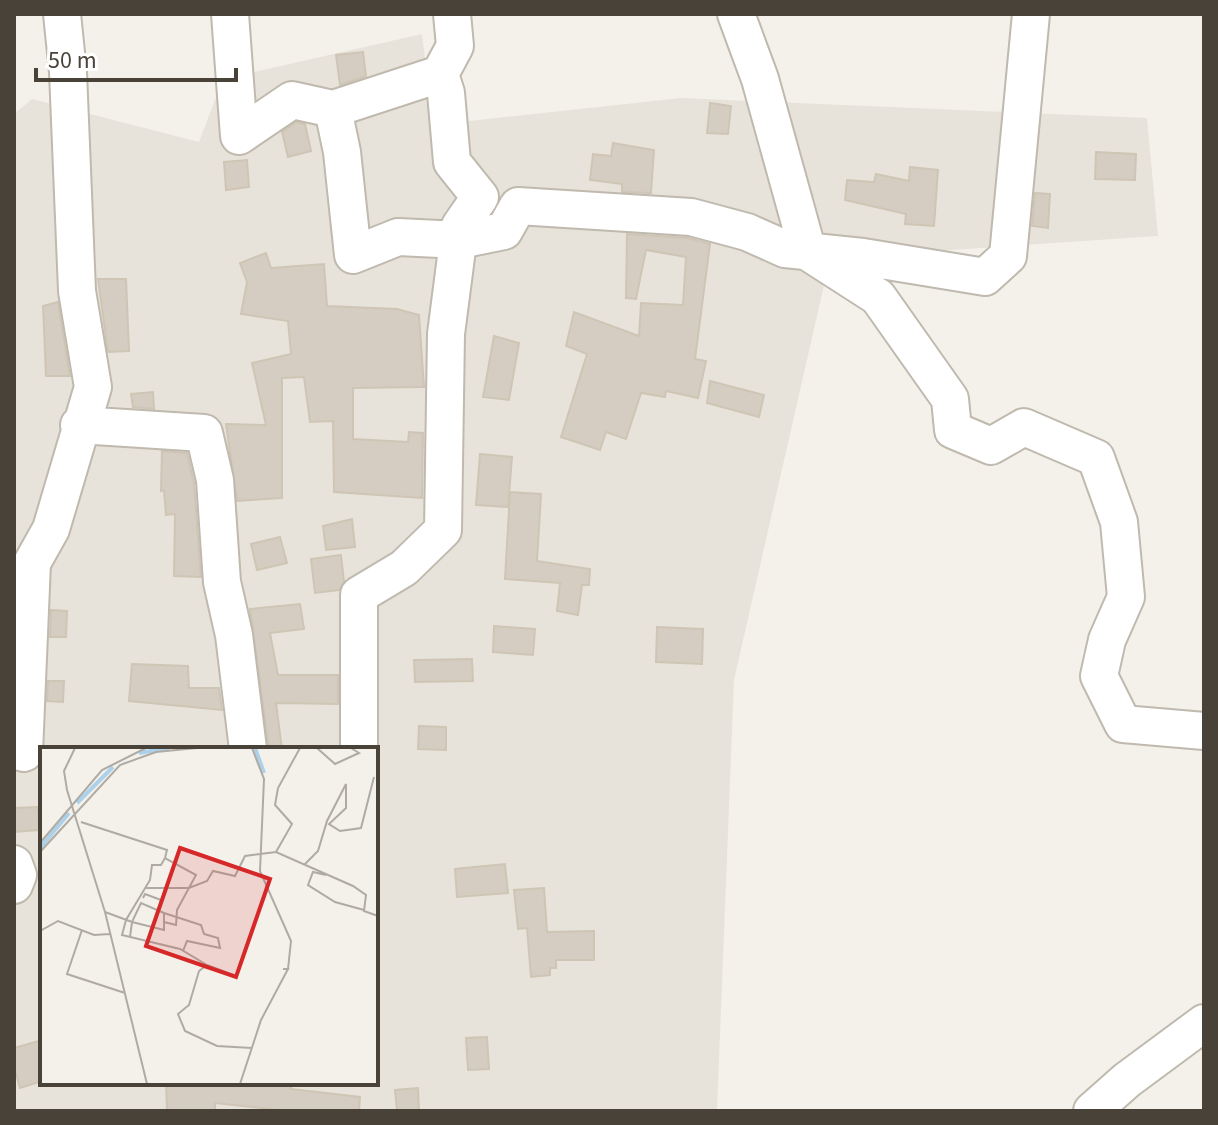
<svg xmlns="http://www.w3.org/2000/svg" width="1218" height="1125" font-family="'Source Sans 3',sans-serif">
	<rect width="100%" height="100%" fill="#f4f1eb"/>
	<!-- residential -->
	<path fill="#e8e3da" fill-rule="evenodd" d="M422,34l11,91 248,-27 466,20 11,118 -251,17 -72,-16 -101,443 -17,431h-703v-997l18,-15 167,43 24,-63zM42,749h334v334h-334z"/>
	<!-- building -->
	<path fill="#d5cdc1" stroke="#cfc5b5" stroke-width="2" d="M363,52l3,24 -26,9 -4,-30z
		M710,103l21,3 -3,28 -21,-1z
		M296,122l9,2 6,27 -23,6 -6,-25z
		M613,143l41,7 -3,43 -29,-1v-8l-32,-4 3,-26 18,2z
		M1096,152l40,2 -1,26 -40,-1z
		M247,160l2,27 -23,3 -2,-28z
		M910,167l28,3 -4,56 -29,-2 1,-10 -61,-14 2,-20 27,2 2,-8 33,7z
		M1035,193l15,1 -2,34 -16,-2z
		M627,234l61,4 22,6 -15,115 11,2 -8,37 -32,-7 -1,6 -24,-4 -15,46 -20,-7 -6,18 -39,-13 26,-83 -21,-8 8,-34 65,24 2,-33 42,2 3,-48 -40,-7 -10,49 -10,-1z
		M266,253l5,15 53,-4 3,42 70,3 22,6 5,72 -71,1v51l55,3 1,-10 14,1 -1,65 -88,-6 -1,-71 -23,1 -6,-45 -22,1v120l-45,3 -11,-77 40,1 -14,-62 39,-9 -3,-33 -47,-7 6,-32 -7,-19z
		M98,279h28l3,72 -21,1z
		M58,302l12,74h-24l-3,-70z
		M494,336l25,7 -10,57 -26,-3z
		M710,381l54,14 -5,22 -52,-14z
		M153,392l1,17 -21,-2 -2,-13z
		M162,451l25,2 7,30 7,94 -27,-1 1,-62 -9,1 -2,-25 -3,1z
		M480,454l32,3 -4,50 -32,-2z
		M510,492l31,2 -4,67 53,8 -1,16h-7l-4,30 -21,-4 3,-28 -55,-4z
		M352,519l3,28 -29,3 -3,-24z
		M280,537l7,26 -30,7 -6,-26z
		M341,555l3,27 -5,8 -24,3 -4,-34z
		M300,604l4,25 -34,4 8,42h60v29l-62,-1 6,46h-13l-19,-140z
		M51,610l16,1 -1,26h-16z
		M494,626l41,3 -2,26 -40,-3z
		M657,627l46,2 -1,35 -46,-2z
		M472,659l1,22 -58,1 -1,-22z
		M132,664l56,2 1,22h30l3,22 -93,-9z
		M48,681h16l-1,21 -16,-1z
		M419,726l27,1v23l-28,-1z
		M38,807l1,23 -25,2v-24z
		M505,864l3,29 -51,4 -2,-28z
		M544,888l3,44 47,-1v29h-38v8h-6v7l-19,2 -4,-49 -9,1 -4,-39z
		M487,1037l2,32 -21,1 -2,-32z
		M42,1040v41l-22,7 -6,-21v-19z
		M166,1083h126l-1,6 69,8 -1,14h-70l-74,-8v8h-48z
		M418,1088l1,23h-22l-2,-21z"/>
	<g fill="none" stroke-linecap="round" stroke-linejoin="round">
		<defs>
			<path id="minor" d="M230,14l9,122 53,-36 41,9 107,-35 15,-28 -3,-32
				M736,14l24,65 48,173 70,45 72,102 3,31 38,16 33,-19 72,31 23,64 7,75 -19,43 -8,36 24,48 81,7
				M333,109l9,43 11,103 45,-18 62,3 44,-9 14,-25 173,11 56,15 38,17 78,8 122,20 23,-21 23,-242
				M79,425l125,8 11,47 7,102 12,53 14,114
				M359,749v-154l45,-27 39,-38 3,-196 14,-108 20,-29 -28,-35 -6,-69 -6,-19
				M14,750l10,3 8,-190 19,-34 42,-142 -16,-96 -9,-219 -6,-58
				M14,864l4,11 -4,10
				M1092,1111l35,-31 77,-57"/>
		</defs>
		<!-- minor casing -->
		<use href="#minor" stroke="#bfb9ae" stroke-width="40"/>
		<!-- minor -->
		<use href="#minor" stroke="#fff" stroke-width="36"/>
	</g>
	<!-- overview -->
	<g transform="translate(40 747)">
		<rect width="338" height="338" fill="#f4f1eb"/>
		<path fill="none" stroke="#add1eb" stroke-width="4" d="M215,1l9,25M99,6l30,-5M37,56l36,-36M0,101l29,-35"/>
		<path fill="none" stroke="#afaba4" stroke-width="2" d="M35,1l-11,23 3,19 38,122 42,172M212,1l12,31 -4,92 31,70 -3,28M277,1l18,16 24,-11 -8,-5M41,75l86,28 -2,8M0,96l62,-73 44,-22M0,105l80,-87 36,-13 41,-4M236,105l16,-28 -17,-19 3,-17 22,-40M265,117l13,-13 9,-30 19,-37v24l-17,16 11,7 21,-3 13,-51M286,128l-13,-3 -5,13 27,17 29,8M106,141h43l18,-7 6,-10 22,5 10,-20 31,-4 77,34 13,9 -2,16 14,5M103,151l2,-4 16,6 -2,10M65,165l27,10 9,-19 23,10v17l-32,-8 -2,15M124,166l37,12 3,9 14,4 2,10 -33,-7 -4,10M124,175l12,3 1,-15 19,-35 -31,-17 -4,7h-9l-2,15 -24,40 -4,15 58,14 27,16 -8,6 -10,34 -11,9 7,17 32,15 35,2M42,183l-15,44 58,19M0,184l18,-10 36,14 16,-1M167,218l29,11M200,337l21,-64 27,-51h-5"/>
		<path fill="#d62828" fill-opacity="0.15" stroke="#d62828" stroke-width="4" d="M140,101l90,31 -34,98 -90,-31z"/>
		<rect width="338" height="338" fill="none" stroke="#484239" stroke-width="4"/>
	</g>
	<!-- border -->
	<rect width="1218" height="1125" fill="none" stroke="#484239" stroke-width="32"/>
	<!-- scale -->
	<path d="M36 68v12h200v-12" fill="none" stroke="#484239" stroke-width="4"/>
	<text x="48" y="68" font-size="24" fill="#484239" stroke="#ffffff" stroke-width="6" paint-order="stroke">50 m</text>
</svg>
